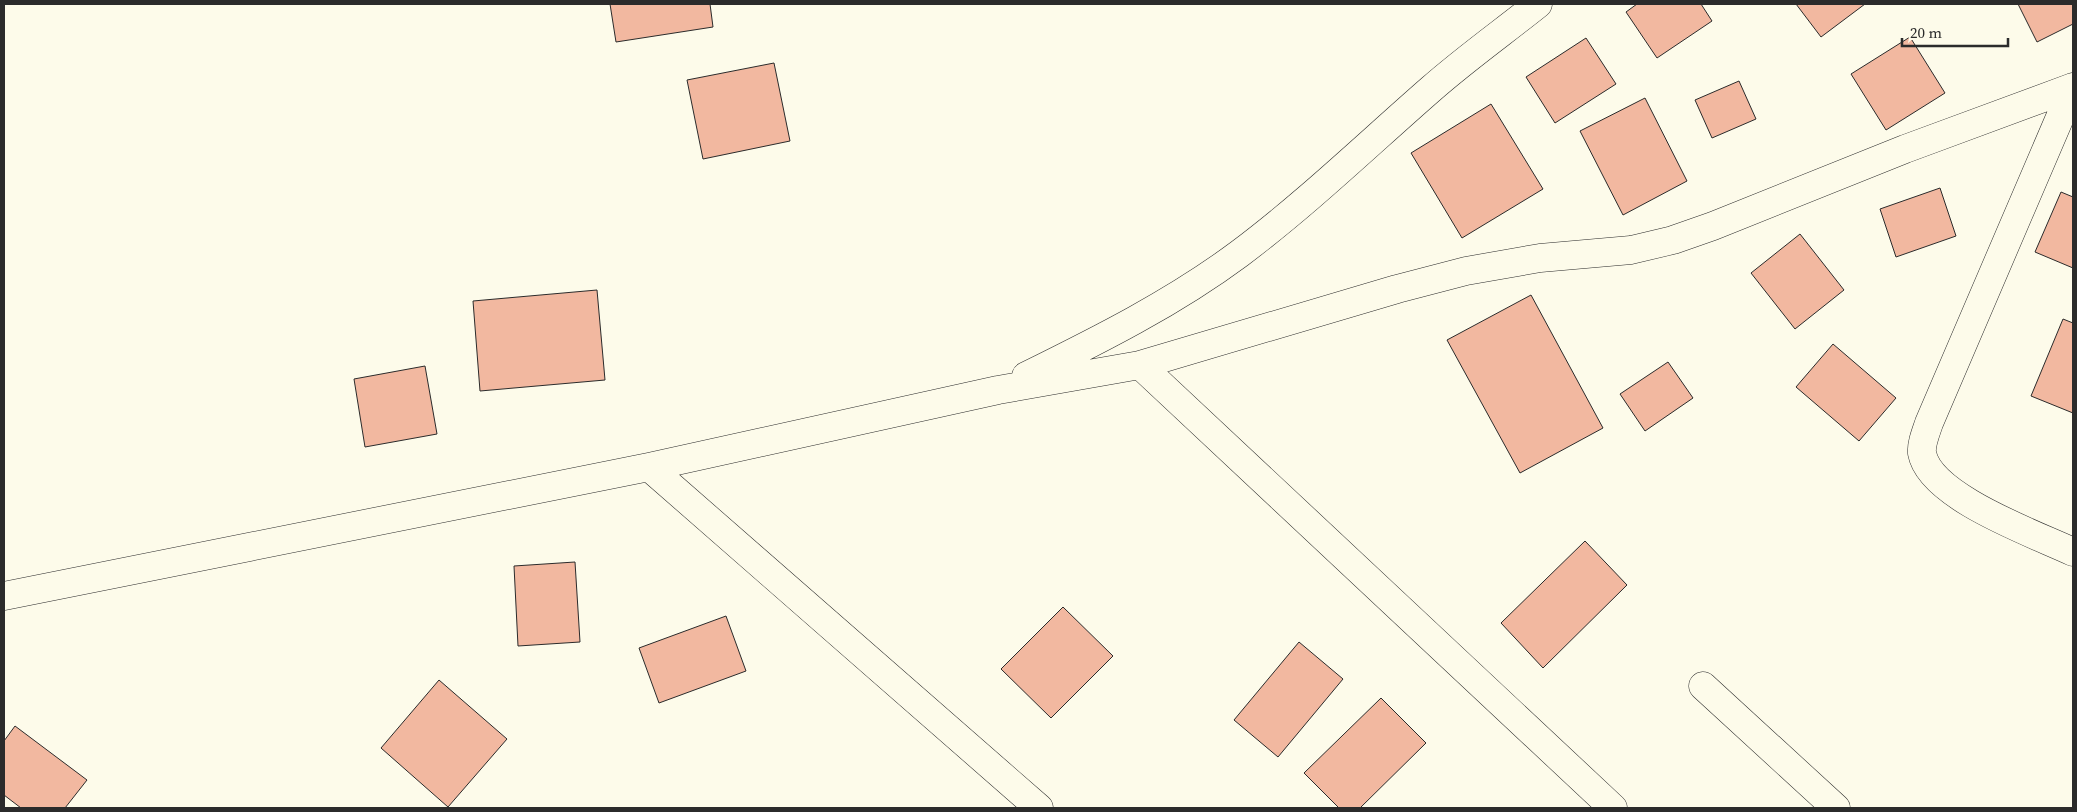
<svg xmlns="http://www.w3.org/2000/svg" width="2077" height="812" font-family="'Source Serif 4',serif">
	<rect width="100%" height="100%" fill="#fdfbea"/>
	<!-- building -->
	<path fill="#f2b8a0" stroke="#2b2b2b" d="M610,4h100l3,23 -97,15z
		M1637,4h64l11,17 -55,37 -31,-46z
		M1796,4h69l-44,33z
		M2018,4h55v20l-36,18z
		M1910,37l35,56 -59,37 -35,-56z
		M1586,38l30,46 -61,39 -29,-46z
		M774,63l16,78 -87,18 -16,-79z
		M1739,81l17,38 -44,19 -17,-38z
		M1645,98l42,83 -64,34 -43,-84z
		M1491,104l52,85 -81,49 -51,-85z
		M1940,188l16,48 -60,21 -16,-48z
		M2061,192l12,5v71l-38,-16z
		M1800,234l44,56 -49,39 -44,-56z
		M597,290l8,90 -125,11 -7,-90z
		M1531,295l72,133 -83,45 -73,-133z
		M2063,319l10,4v90l-42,-17z
		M1833,344l63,54 -37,43 -63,-54z
		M1668,362l25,36 -48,33 -25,-37z
		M425,366l12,68 -72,13 -11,-68z
		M1585,541l42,44 -84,83 -42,-45z
		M575,562l5,80 -62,4 -4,-80z
		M1063,607l50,49 -62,62 -50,-49z
		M726,616l20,55 -87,32 -20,-55z
		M1299,642l44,37 -65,78 -44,-37z
		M439,680l68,59 -59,68 -67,-59z
		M1381,698l45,45 -66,65h-21l-35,-35z
		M15,726l72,54 -22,28h-44l-17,-13v-54z"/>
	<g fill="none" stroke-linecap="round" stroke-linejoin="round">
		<defs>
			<path id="minor" d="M2073,87l-144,336c-3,9 -8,21 -7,30 8,44 113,81 151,99
				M1140,365l473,443
				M1026,376c73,-36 147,-73 213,-122 68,-51 129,-110 192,-165 34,-30 72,-57 107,-85
				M649,467l390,341
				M4,596l645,-129 349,-77 142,-25 257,-76 69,-18 74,-13 91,-8 42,-10 40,-14 192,-77 168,-62
				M1703,686l133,122"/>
		</defs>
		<!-- minor casing -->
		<use href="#minor" stroke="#2b2b2b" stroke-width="29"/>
		<!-- minor -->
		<use href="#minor" stroke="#fdfbea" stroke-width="28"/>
	</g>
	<!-- border -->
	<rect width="2077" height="812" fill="none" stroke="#2b2b2b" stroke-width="10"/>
	<!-- scale -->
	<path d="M1902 38v8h106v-8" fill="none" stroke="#2b2b2b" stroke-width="2.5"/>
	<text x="1910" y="38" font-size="15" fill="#2b2b2b" stroke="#fdfbea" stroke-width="4" paint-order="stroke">20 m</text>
</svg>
